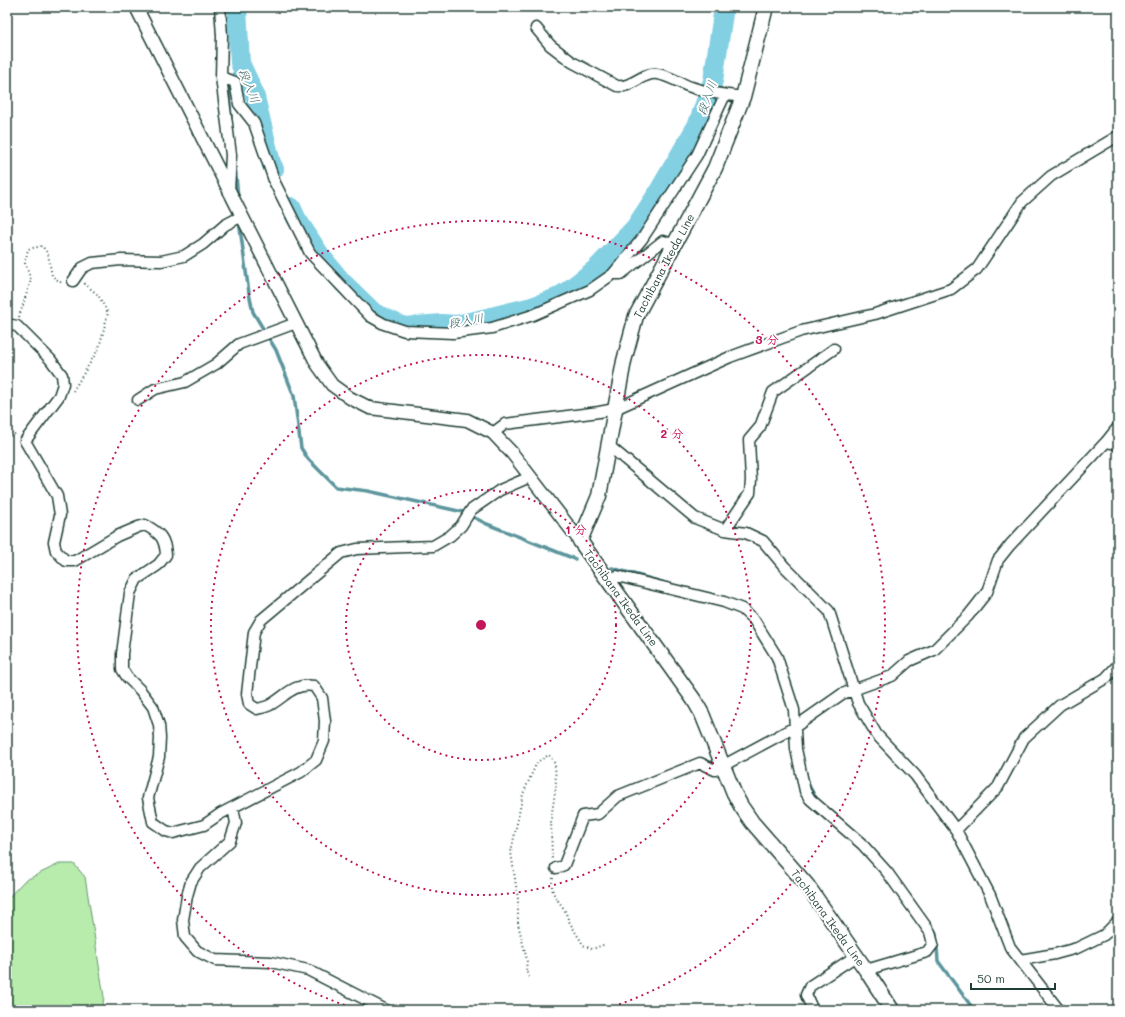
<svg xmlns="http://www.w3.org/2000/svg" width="1125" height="1017" font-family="Mali,'Klee One',sans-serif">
	<rect width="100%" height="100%" fill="#fff"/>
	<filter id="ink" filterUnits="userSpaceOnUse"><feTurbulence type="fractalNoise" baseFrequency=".025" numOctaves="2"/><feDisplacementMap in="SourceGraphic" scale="8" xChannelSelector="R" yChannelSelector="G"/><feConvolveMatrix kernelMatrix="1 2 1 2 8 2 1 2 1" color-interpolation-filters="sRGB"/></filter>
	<g filter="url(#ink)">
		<!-- green -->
		<path fill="#b7ecad" stroke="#6b9470" d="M59,864h15l11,13 19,120 -2,13h-95v-111l17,-18z"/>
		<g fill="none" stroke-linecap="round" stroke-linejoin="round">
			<!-- stream -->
			<path stroke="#5c959d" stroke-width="3.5" d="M231,117l-3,-33 12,-21
				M235,165l3,33
				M239,221l10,72 4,19 23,38 18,46 7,52 7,11 28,28 32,4 95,21 24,12 88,35
				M612,568l50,14
				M807,782l10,18
				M933,928l3,5 2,28 36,49"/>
			<!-- river -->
			<path stroke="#84d0e3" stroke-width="20" d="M237,7l3,56 14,30 17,70 3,6
				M291,207l5,11 24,37 22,27 32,31 30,14 38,-3 14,1 23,-5 53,-13 25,-9 12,-8 27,-21 39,-41 21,-32 42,-72 15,-43 11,-74"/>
			<defs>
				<path id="minor" d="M220,7l2,29 -1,41 10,78 -2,36
					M536,28l14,17 22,17 45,24c14,3 25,-14 40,-12 11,1 24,10 34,13 17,6 35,8 52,10
					M221,77l14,5 4,22 15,19 21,60 35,70 60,63 14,8 21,7 48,2 39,-5 41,-13 57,-25 23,-16 29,-35 55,-84 28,-60
					M613,274h8l42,-33 12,4
					M73,281l9,-13 10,-5 29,-3 40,1 23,-5 19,-12 22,-19 17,-9
					M7,324l10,2 33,33 12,16 1,9 -4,12 -34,45 32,55 3,19 -6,27 2,9 10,10h9l42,-25 21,-9 7,-2c15,8 20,13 21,30l-8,10 -21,14 -7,14 -8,61v15l5,8 13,13 13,17 6,18 1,13 -1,19 -11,41 5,24 13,9 7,2 31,-8 16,-11 81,-42 15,-12 8,-19 1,-20 -3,-23 -8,-12c-21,-3 -28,10 -44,19 -4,2 -9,3 -13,4l-8,-5 -2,-10 7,-62 7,-12 80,-67 16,-4 76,-3 17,-10 11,-10 10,-16 29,-20 30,-13
					M138,400l17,-11 30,-7 31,-18 23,-20 57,-21
					M493,433l12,-9 94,-12 16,-3 115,-52 71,-26 74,-17 76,-25 26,-20 45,-67 29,-26 67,-40
					M1106,442l12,2
					M608,445l87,73 30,12 21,3 17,8 21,25 45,45 29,92 19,32 38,40 41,55 34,65 20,52 49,63
					M725,530l25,-37 1,-13 -2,-40 11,-13 13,-35 61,-43
					M607,579l10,-3 107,26 18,7 12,11 23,37 17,53 2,39 9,42 5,8 52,45 25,28 43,60 3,12 -6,8 -61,18
					M233,808l3,15 -6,18 -30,27 -9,14 -4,14 -4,24 2,17 12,14 18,9 56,2 37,8 78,40
					M956,830l42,-43 26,-49 36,-33 46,-27 12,-13
					M556,868l8,-3 19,-49 15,-2 20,-18 82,-33 15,7 80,-43 47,-33 50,-18 17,-15 25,-11 34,-34 19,-24 11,-32 12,-15 96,-103 12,-15
					M1020,960l35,-6 22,-6 27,-13 14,-14
					M811,1006l-5,-11 4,-9 46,-30"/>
				<path id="tertiary" d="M136,7l181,357 15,21 18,13 20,10 97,12 26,13 19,20 68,88"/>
				<path id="secondary" d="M766,7l-23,90 -28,71 -79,148 -12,45 -25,135 -19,45 114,159 8,14 32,79 7,13 11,16 55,63 59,85 26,40"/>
			</defs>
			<!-- minor casing -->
			<use href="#minor" stroke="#1f3d34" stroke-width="13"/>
			<!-- tertiary casing -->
			<use href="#tertiary" stroke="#1f3d34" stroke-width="15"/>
			<!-- secondary casing -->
			<use href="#secondary" stroke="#1f3d34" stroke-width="17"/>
			<!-- path -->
			<path stroke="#1f3d34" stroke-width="2" stroke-dasharray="1 3" stroke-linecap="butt" d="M19,317l12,-37 -6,-17 3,-14 14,-3 6,8 4,22 11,8
				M73,391l26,-43 9,-35 -10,-18 -14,-12
				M7,438l10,-5
				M553,878c-4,15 4,20 11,31 3,6 4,12 8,17 4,8 7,11 11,19l9,4 14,-5
				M529,977l-3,-6 1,-11 -9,-36v-25l-7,-47 12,-58 14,-32 12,-7 6,9 1,22 -5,33 1,40"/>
			<!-- minor -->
			<use href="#minor" stroke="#fff" stroke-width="10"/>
			<!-- tertiary -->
			<use href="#tertiary" stroke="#fff" stroke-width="12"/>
			<!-- secondary -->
			<use href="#secondary" stroke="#fff" stroke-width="14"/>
		</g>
	</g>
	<!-- distance rings -->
	<g fill="none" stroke="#c2185b" stroke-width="2" stroke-dasharray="2 4">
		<circle cx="481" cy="625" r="135"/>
		<circle cx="481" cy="625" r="270"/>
		<path d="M356 1009A404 404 0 1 1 606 1009"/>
	</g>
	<g text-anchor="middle" stroke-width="4" stroke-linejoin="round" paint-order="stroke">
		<!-- street labels -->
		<g font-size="11" fill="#1f3d34" stroke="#fff">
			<text transform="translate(664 266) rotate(-62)" y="4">Tachibana Ikeda Line</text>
			<text transform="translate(621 598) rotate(54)" y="4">Tachibana Ikeda Line</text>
			<text transform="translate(828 918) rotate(54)" y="4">Tachibana Ikeda Line</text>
		</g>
		<!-- water labels -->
		<g font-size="12" font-style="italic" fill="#386260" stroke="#fff">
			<text transform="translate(249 86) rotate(68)" y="4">段入川</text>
			<text transform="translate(707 98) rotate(-71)" y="4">段入川</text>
			<text transform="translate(466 321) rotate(-10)" y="4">段入川</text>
		</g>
	</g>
	<circle cx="481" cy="625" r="6" fill="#c2185b" stroke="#fff" stroke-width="2"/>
	<g font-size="12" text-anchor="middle" font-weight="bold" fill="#c2185b" stroke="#fff" stroke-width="4" stroke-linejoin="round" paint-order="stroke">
		<text x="767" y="344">3 分</text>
		<text x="672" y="438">2 分</text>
		<text x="576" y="534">1 分</text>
	</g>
	<!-- margin -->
	<rect width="1125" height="1017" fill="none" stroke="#fff" stroke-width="24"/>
	<rect x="12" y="12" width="1101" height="993" fill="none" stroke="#1f3d34" stroke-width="1.5" filter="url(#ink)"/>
	<!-- scale -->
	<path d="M971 983v6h84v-6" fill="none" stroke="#1f3d34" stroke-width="2"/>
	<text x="977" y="983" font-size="12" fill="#1f3d34" stroke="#ffffff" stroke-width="3" paint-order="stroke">50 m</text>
</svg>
